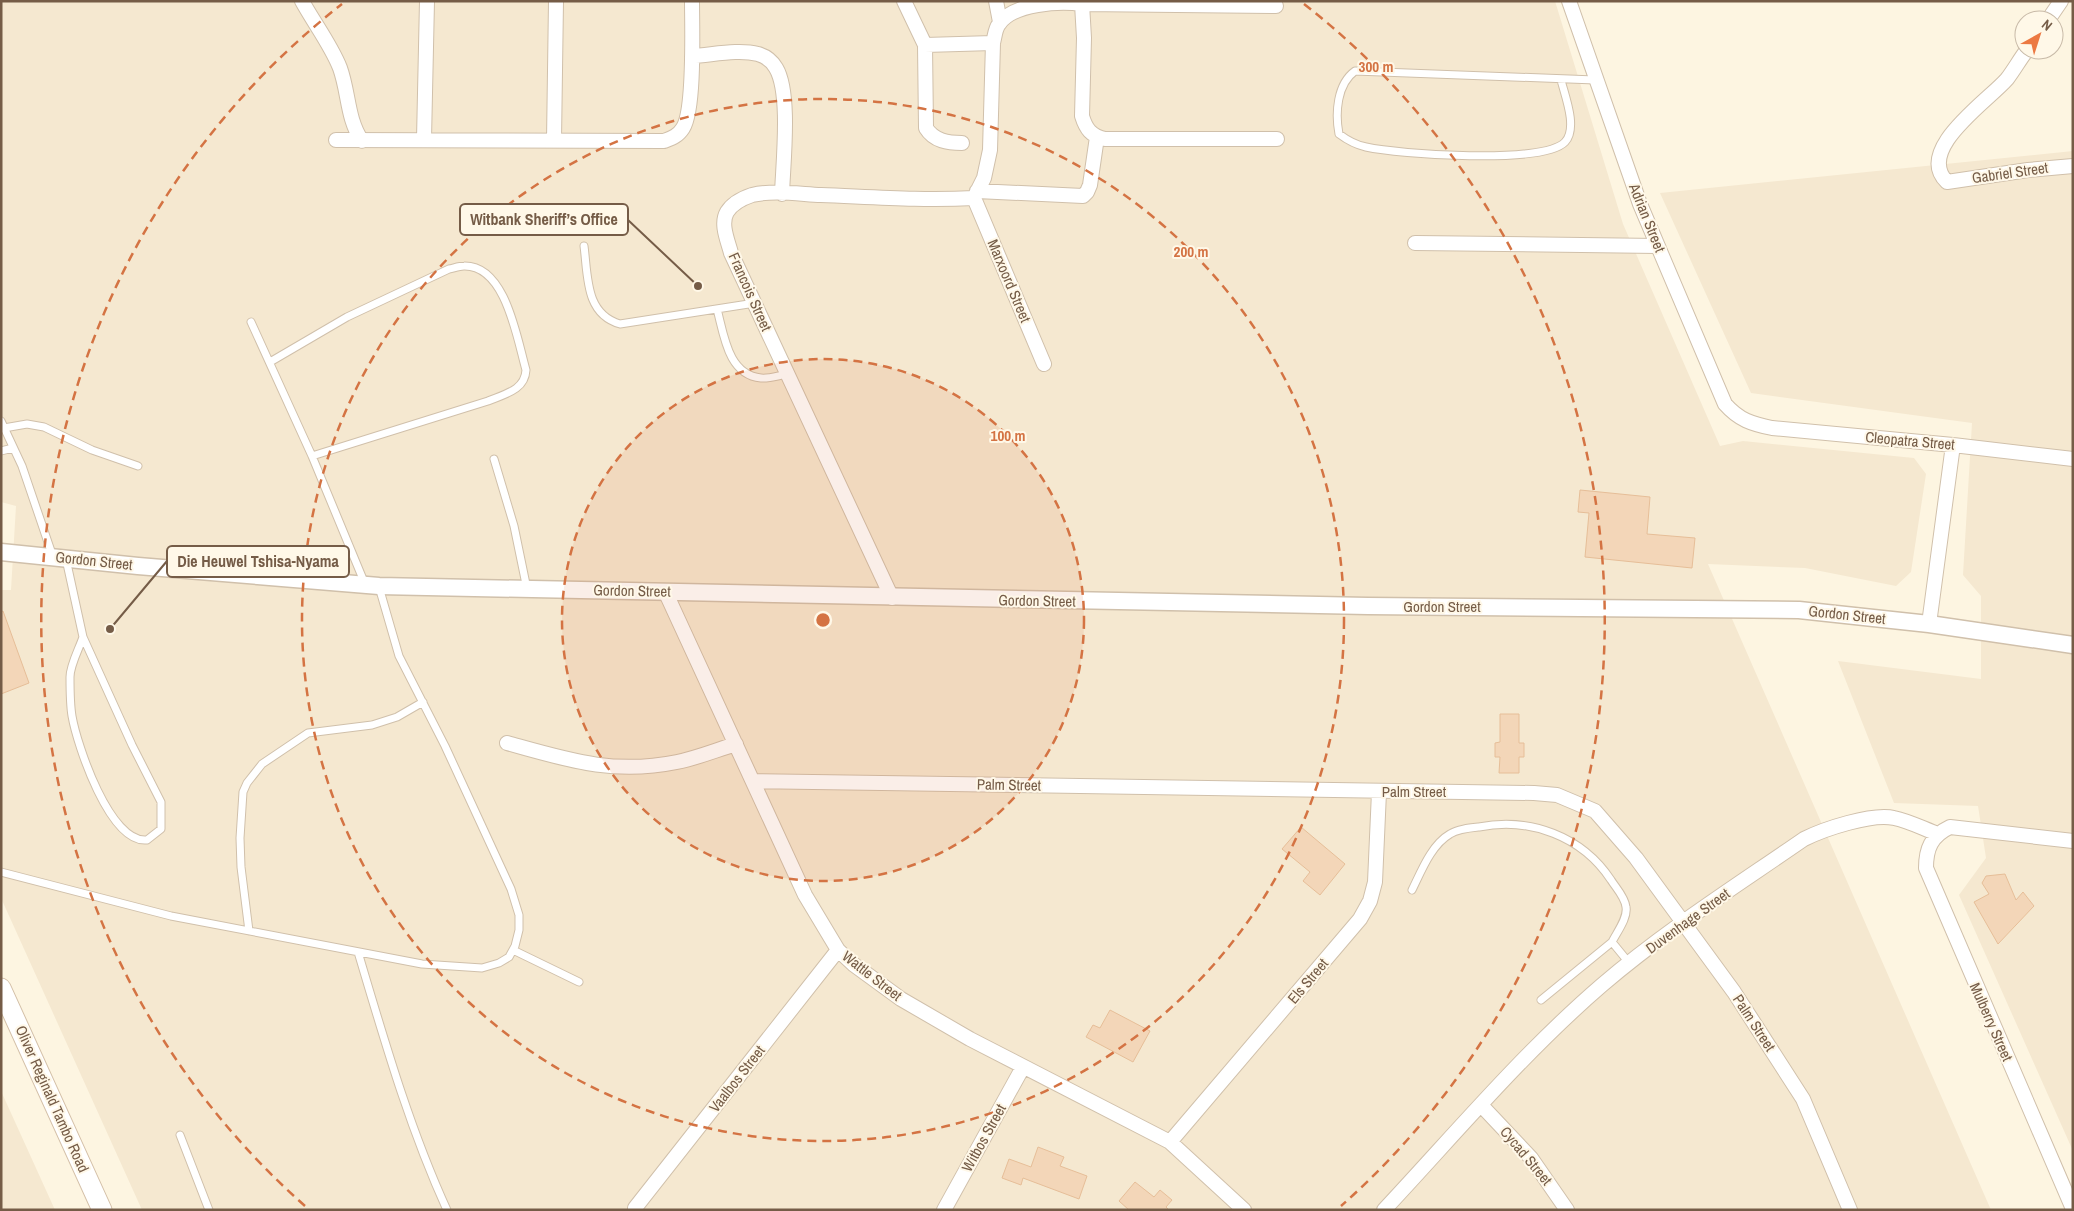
<svg xmlns="http://www.w3.org/2000/svg" width="2074" height="1211" font-family="'Archivo Narrow',sans-serif">
	<rect width="100%" height="100%" fill="#fdf5e1"/>
	<!-- residential -->
	<path fill="#f5e8d0" d="M1,1h1554l68,223 97,222 23,-5 171,17 12,16 -15,98 -15,14 -91,-18 -97,-4 283,646h-1849l-141,-312v-308h10l5,-84 -15,-4z
		M2073,151v1000l-114,-256 27,-37 -8,-52 -84,-3 -56,-142 143,18v-83l-18,-21 9,-152 -221,-30 -91,-200z
		M1,1091l54,119h-54z"/>
	<!-- building -->
	<path fill="#f3d6b8" stroke="#e6be98" d="M1580,490l70,7 -3,37 48,4 -3,30 -107,-11 4,-44 -11,-1z
		M3,611l26,72 -28,11v-82z
		M1500,714h19v29h5v14h-5v16h-20l1,-16h-5v-14l5,-1z
		M1301,827l44,37 -25,31 -17,-14 7,-9 -28,-23z
		M2005,874l11,26 7,-8 11,14 -36,38 -24,-42 15,-8 -7,-11 4,-7z
		M1110,1010l40,21 -17,31 -47,-25 7,-12 7,3z
		M1038,1147l26,10 -4,9 27,10 -8,23 -56,-21 -2,7 -19,-7 7,-19 22,8z
		M1135,1182l19,15 6,-7 12,10 -6,7 3,3h-40l-10,-9z"/>
	<g fill="none" stroke-linecap="round" stroke-linejoin="round">
		<defs>
			<path id="service" d="M1561,80c4,16 17,48 4,62 -22,23 -167,12 -199,5 -10,-2 -19,-7 -27,-13 -4,-21 -2,-50 16,-63l240,9
				M584,246c4,30 1,68 36,78l135,-21
				M717,309c7,26 11,66 44,69 8,1 19,-3 27,-4
				M251,322l61,134 53,128
				M270,362l77,-45 102,-48c5,-1 10,-3 15,-3 42,-1 53,73 62,104 -1,20 -21,24 -38,31l-176,55
				M1,421l21,45 31,91
				M4,428l23,-4 17,3 48,23 46,16
				M1,451l12,-3
				M494,459l20,67 13,63
				M66,559l17,78 49,108 29,57v27l-14,11c-37,4 -70,-95 -75,-124 -2,-12 -2,-27 -2,-39 0,-12 9,-28 13,-40
				M1,872l170,44 251,48 60,4 17,-5 10,-6 6,-11 4,-16v-15l-8,-26 -66,-143 -46,-90 -20,-69
				M1412,890c9,-18 19,-45 38,-56 8,-5 19,-6 29,-7 51,-10 103,9 132,53 5,8 14,17 15,27 2,11 -9,25 -14,35l18,22
				M249,931l-8,-64 -1,-29 3,-46 4,-9 15,-19 46,-31 64,-8 25,-8 26,-15
				M513,950l66,32
				M358,952c26,87 51,175 89,258
				M1541,1000l71,-58
				M180,1135l29,75"/>
			<path id="minor" d="M302,1c12,22 29,44 38,67 9,25 7,51 22,73
				M904,1l21,44 68,-2
				M996,1l4,21
				M1569,1l71,203 85,200c14,16 27,20 47,24l181,17 120,14
				M1082,4l2,34 -2,78c4,13 9,20 23,23h172
				M2048,20l13,-19
				M925,45l1,83c8,13 22,15 36,15
				M2027,50c-7,9 -13,20 -20,29 -19,22 -93,71 -60,103l81,-12 45,-4
				M692,56c20,-1 46,-7 66,-2 7,2 14,7 18,14 15,25 7,95 6,126
				M424,139l3,-138
				M336,140l328,1c8,-3 14,-5 19,-13 12,-19 9,-101 9,-127
				M554,140l2,-139
				M977,191l106,5 4,-4 3,-7 7,-48
				M974,198l10,-20 6,-28 3,-107c2,-7 2,-14 6,-19 14,-21 61,-23 83,-20l194,2
				M974,198l70,166
				M1415,243l243,3
				M665,591l140,304 33,55 15,14 48,35 69,40 200,103 74,68
				M892,598l-161,-345c-3,-12 -11,-29 -4,-41 5,-8 16,-14 25,-17 21,-5 47,-1 69,0 51,2 102,6 153,3
				M1929,624l24,-179
				M507,743c61,17 106,32 170,19 20,-4 39,-12 59,-18
				M753,781l781,12 23,2 38,16 41,47 98,134 69,107 47,111
				M2073,841l-123,-14c-19,9 -24,22 -24,41l147,341
				M1481,1105l50,53 36,52
				M1170,1142l190,-223 10,-18 5,-19 4,-90
				M635,1208l203,-258
				M944,1210l79,-143
				M1384,1210c71,-76 139,-157 218,-225 63,-54 134,-99 202,-146 20,-10 68,-26 90,-21 15,3 30,11 44,16"/>
			<path id="tertiary" d="M1,552l137,14 241,20 989,20 431,4 130,14 144,21"/>
			<path id="secondary" d="M1,988l101,222"/>
		</defs>
		<!-- service casing -->
		<use href="#service" stroke="#d0c0ab" stroke-width="9"/>
		<!-- minor casing -->
		<use href="#minor" stroke="#d0c0ab" stroke-width="16"/>
		<!-- tertiary casing -->
		<use href="#tertiary" stroke="#d0c0ab" stroke-width="19"/>
		<!-- secondary casing -->
		<use href="#secondary" stroke="#d4c0a8" stroke-width="21"/>
		<!-- service -->
		<use href="#service" stroke="#fff" stroke-width="7"/>
		<!-- minor -->
		<use href="#minor" stroke="#fff" stroke-width="14"/>
		<!-- tertiary -->
		<use href="#tertiary" stroke="#fff" stroke-width="16"/>
		<!-- secondary -->
		<use href="#secondary" stroke="#fff" stroke-width="19"/>
	</g>
	<!-- distance rings -->
	<circle cx="823" cy="620" r="261" fill="#d47343" fill-opacity=".12"/>
	<g fill="none" stroke="#d47343" stroke-width="2.5" stroke-dasharray="9 6">
		<circle cx="823" cy="620" r="261"/>
		<circle cx="823" cy="620" r="521"/>
		<path d="M305 1206A782 782 0 0 1 342 4M1304 4A782 782 0 0 1 1341 1206"/>
	</g>
	<g text-anchor="middle" stroke-width="4" stroke-linejoin="round" paint-order="stroke">
		<!-- street labels -->
		<g font-size="15" fill="#755c47" stroke="#fff8e8">
			<text transform="translate(2010 173) rotate(-8)" y="5">Gabriel Street</text>
			<text transform="translate(1647 218) rotate(68)" y="5">Adrian Street</text>
			<text transform="translate(1009 281) rotate(67)" y="5">Marxoord Street</text>
			<text transform="translate(750 292) rotate(66)" y="5">Francois Street</text>
			<text transform="translate(1910 441) rotate(5)" y="5">Cleopatra Street</text>
			<text transform="translate(94 561) rotate(6)" y="5">Gordon Street</text>
			<text transform="translate(632 591) rotate(1)" y="5">Gordon Street</text>
			<text transform="translate(1037 601) rotate(1)" y="5">Gordon Street</text>
			<text x="1442" y="612">Gordon Street</text>
			<text transform="translate(1847 615) rotate(6)" y="5">Gordon Street</text>
			<text transform="translate(1009 785) rotate(1)" y="5">Palm Street</text>
			<text x="1414" y="797">Palm Street</text>
			<text transform="translate(1688 921) rotate(-36)" y="5">Duvenhage Street</text>
			<text transform="translate(872 976) rotate(38)" y="5">Wattle Street</text>
			<text transform="translate(1308 981) rotate(-50)" y="5">Els Street</text>
			<text transform="translate(1991 1022) rotate(66)" y="5">Mulberry Street</text>
			<text transform="translate(1754 1023) rotate(57)" y="5">Palm Street</text>
			<text transform="translate(737 1079) rotate(-52)" y="5">Vaalbos Street</text>
			<text transform="translate(52 1099) rotate(66)" y="5">Oliver Reginald Tambo Road</text>
			<text transform="translate(984 1138) rotate(-61)" y="5">Witbos Street</text>
			<text transform="translate(1526 1156) rotate(50)" y="5">Cycad Street</text>
		</g>
	</g>
	<circle cx="823" cy="620" r="8" fill="#d47343" stroke="#fff8e8" stroke-width="2.5"/>
	<g font-size="15" text-anchor="middle" font-weight="bold" fill="#d47343" stroke="#fff8e8" stroke-width="4" stroke-linejoin="round" paint-order="stroke">
		<text x="1376" y="72">300 m</text>
		<text x="1191" y="257">200 m</text>
		<text x="1008" y="441">100 m</text>
	</g>
	<!-- callouts -->
	<path fill="none" stroke="#755c47" stroke-width="2" d="M698 286L628 220M110 629L167 561"/>
	<g fill="#755c47" stroke="#fff8e8" stroke-width="2">
		<circle cx="698" cy="286" r="5"/>
		<circle cx="110" cy="629" r="5"/>
	</g>
	<g fill="#fff8e8" stroke="#755c47" stroke-width="2">
		<rect x="460" y="204" width="168" height="31" rx="5"/>
		<rect x="167" y="546" width="182" height="31" rx="5"/>
	</g>
	<g font-size="16" text-anchor="middle" font-weight="bold" fill="#755c47">
		<text x="544" y="225">Witbank Sheriff’s Office</text>
		<text x="258" y="567">Die Heuwel Tshisa-Nyama</text>
	</g>
	<!-- border -->
	<rect width="2074" height="1211" fill="none" stroke="#755c47" stroke-width="5"/>
	<!-- north arrow -->
	<g transform="translate(2039 35) rotate(39)"><circle r="24" fill="#fff8e8" stroke="#c8baa8"/>
	<path d="M0-4L9 19L0 12L-9 19Z" fill="#ec7942"/>
	<text y="-8" font-size="14" font-weight="bold" text-anchor="middle" fill="#755c47">N</text>
	</g>
</svg>
